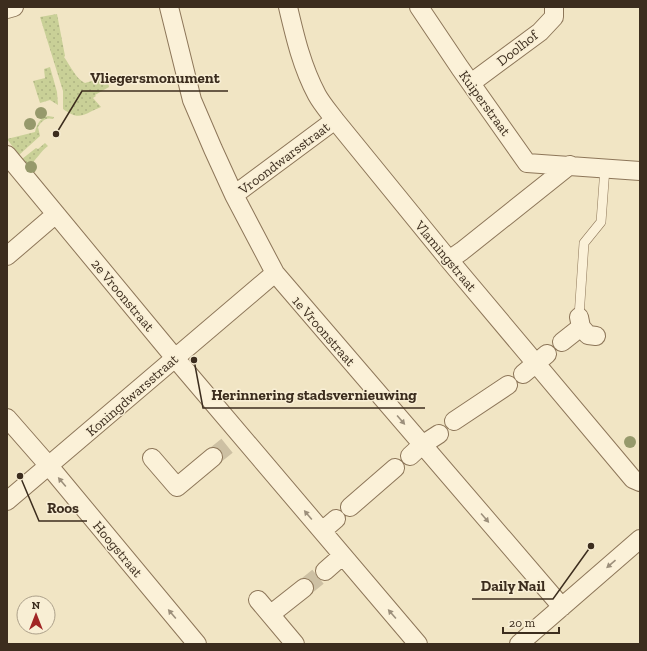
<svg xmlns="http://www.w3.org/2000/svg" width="647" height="651" font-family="'Zilla Slab',serif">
	<defs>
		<pattern id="grass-dots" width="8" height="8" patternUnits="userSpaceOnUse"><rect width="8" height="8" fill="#c9d097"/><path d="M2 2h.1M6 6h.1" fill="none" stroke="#aeb382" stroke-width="1.8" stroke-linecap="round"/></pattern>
	</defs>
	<rect width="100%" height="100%" fill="#f1e5c4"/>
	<!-- grass -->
	<path fill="url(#grass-dots)" d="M57,14l8,42 -1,1c6,8 12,22 21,26l17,-5 2,1 4,3 1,5 -14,8 1,1 -3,2 8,9c-19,8 -21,14 -38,2v-18l-23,-74z
		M50,67l7,25 1,13 -8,-5 -10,3 -7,-22 12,-3 -1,-9z
		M48,116l6,1 -1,2c-8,-2 -11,2 -15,8l2,9 -21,19 -12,-16 28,-7c2,-8 5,-14 13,-16z
		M45,143l3,3c-8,6 -12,14 -19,21l-7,-8 14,-11 2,1z"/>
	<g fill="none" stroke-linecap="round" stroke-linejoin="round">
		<!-- street-tunnel -->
		<path stroke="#cdc0a3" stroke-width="18" stroke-dasharray="18 9" stroke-linecap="butt" d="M213,457l15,-12
			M304,588l21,-17"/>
		<defs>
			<path id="lane" d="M579,317l5,-74 17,-21 4,-54"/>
			<path id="street" d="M169,7l23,93 21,49 21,46 41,78 287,334
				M288,7c7,30 14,60 29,88 5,9 12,17 18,25l114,140 184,219 7,3
				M419,7l41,61 67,95 113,8
				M7,9l7,-2
				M471,83l69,-51 14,-15v-10
				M7,155l168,203 243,286
				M234,195l101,-75
				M7,256l49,-42
				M449,260l13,-9 108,-86
				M581,327l7,8 8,1
				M562,342l19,-15 -2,-10
				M523,374l24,-20
				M7,418l42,48 148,178
				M454,421l54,-36
				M410,456l12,-11 17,-11
				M152,458l25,29 36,-30
				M7,501l268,-228
				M350,507l45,-39
				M322,531l14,-12
				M325,571l17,-15
				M258,600l37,44
				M271,614l33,-26
				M519,644l121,-105"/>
		</defs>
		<!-- lane casing -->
		<use href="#lane" stroke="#8d7659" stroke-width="10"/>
		<!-- street casing -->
		<use href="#street" stroke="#8d7659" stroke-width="20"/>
		<!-- lane -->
		<use href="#lane" stroke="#fbf1d8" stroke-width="9"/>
		<!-- street -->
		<use href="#street" stroke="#fbf1d8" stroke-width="18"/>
	</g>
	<!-- trees -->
	<g fill="#96996b">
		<circle cx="41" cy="113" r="6"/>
		<circle cx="30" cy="124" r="6"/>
		<circle cx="31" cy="167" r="6"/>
		<circle cx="630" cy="442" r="6"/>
	</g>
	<!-- one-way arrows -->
	<defs><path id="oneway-solid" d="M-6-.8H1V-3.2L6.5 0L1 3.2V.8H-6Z"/></defs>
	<g fill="#9c8f7b">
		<use href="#oneway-solid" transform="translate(401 420) rotate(49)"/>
		<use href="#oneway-solid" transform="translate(62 482) rotate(-130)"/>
		<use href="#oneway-solid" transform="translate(308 515) rotate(-130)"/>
		<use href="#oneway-solid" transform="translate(485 518) rotate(49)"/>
		<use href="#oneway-solid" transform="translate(611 564) rotate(139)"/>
		<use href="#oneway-solid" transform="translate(172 614) rotate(-130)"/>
		<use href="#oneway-solid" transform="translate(392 614) rotate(-131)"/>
	</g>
	<g text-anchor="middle" stroke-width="3" stroke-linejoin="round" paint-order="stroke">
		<!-- street labels -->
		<g font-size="14" fill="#3c2d1e" stroke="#f8eed4">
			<text transform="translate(517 48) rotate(-38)" y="5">Doolhof</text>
			<text transform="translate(485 103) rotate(54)" y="5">Kuiperstraat</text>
			<text transform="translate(284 158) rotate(-37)" y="5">Vroondwarsstraat</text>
			<text transform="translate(446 256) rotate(50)" y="5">Vlamingstraat</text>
			<text transform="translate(123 295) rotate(50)" y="5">2e Vroonstraat</text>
			<text transform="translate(324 331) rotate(49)" y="5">1e Vroonstraat</text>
			<text transform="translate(132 395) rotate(-41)" y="5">Koningdwarsstraat</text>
			<text transform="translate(118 549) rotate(50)" y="5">Hoogstraat</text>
		</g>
	</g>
	<!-- callouts -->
	<path fill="none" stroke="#3c2d1e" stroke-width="1.5" d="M56 134L82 91H228M194 360L203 408H425M20 476L39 521H87M591 546L553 599H472"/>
	<g fill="#3c2d1e" stroke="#f8eed4" stroke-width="1.5">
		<circle cx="56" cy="134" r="4"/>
		<circle cx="194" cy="360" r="4"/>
		<circle cx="20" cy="476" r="4"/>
		<circle cx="591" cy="546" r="4"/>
	</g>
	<g font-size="15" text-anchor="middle" font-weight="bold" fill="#3c2d1e" stroke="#f8eed4" stroke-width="3" stroke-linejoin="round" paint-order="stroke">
		<text x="155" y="83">Vliegersmonument</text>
		<text x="314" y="400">Herinnering stadsvernieuwing</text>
		<text x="63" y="513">Roos</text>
		<text x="513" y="591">Daily Nail</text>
	</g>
	<!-- border -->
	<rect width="647" height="651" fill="none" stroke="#3c2d1e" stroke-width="16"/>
	<!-- north arrow -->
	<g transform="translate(36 615)"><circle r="19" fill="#f8eed4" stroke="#ada18b"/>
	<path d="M0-3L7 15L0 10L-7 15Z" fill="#a12625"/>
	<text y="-6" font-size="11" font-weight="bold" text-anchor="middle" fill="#3c2d1e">N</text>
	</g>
	<!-- scale -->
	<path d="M503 627v6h56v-6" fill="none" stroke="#3c2d1e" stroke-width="2"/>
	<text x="509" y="627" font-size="12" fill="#3c2d1e" stroke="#f8eed4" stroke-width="3" paint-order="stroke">20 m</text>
</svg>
